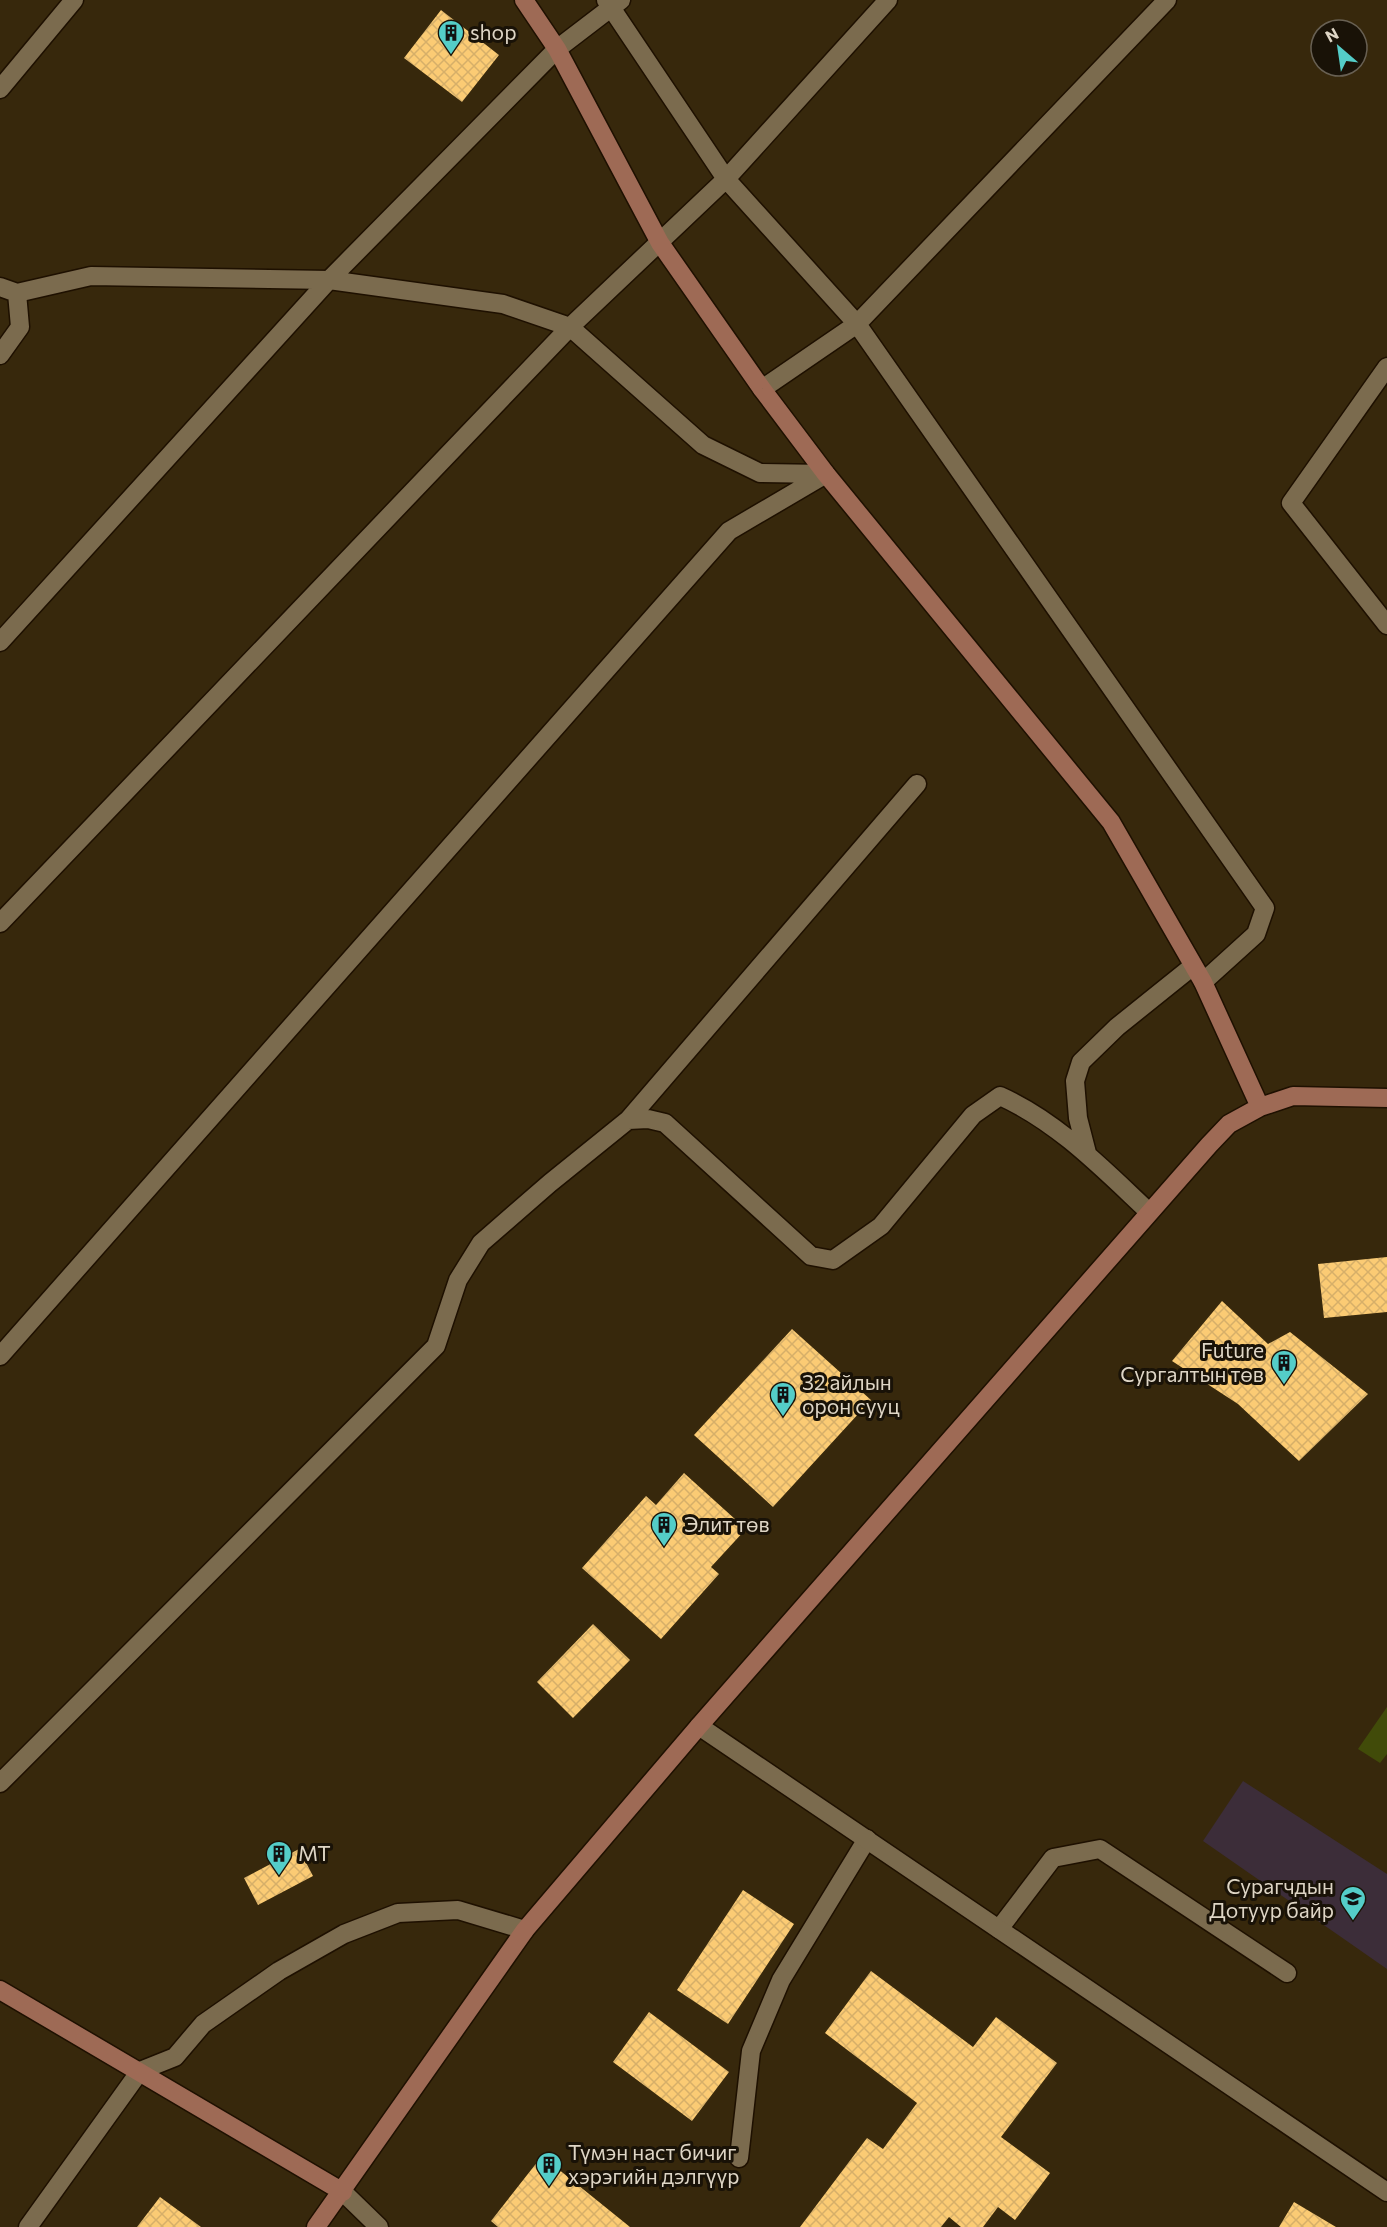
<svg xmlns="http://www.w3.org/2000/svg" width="1387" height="2227" font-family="Commissioner,sans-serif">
	<defs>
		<pattern id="building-cross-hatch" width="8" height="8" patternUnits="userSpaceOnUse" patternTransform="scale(1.5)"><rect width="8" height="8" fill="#fbcb74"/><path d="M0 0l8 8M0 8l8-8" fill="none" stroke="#d6af69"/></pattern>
	</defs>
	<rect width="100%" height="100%" fill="#37280c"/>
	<!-- education -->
	<path fill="#3c2d39" d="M1243,1781l144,93v95l-184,-128z"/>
	<!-- garden -->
	<path fill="#414b09" d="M1387,1707v47l-7,9 -22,-14z"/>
	<!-- building -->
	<path fill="url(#building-cross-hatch)" d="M441,10l58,45 -37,47 -58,-44z
		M1387,1257v55l-63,6 -6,-54z
		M1222,1301l46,43 22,-12 78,62 -69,67 -61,-57 -66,-43z
		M792,1329l79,71 -98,107 -79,-72z
		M684,1473l62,56 -35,38 8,7 -58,65 -79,-71 64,-72 10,9z
		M593,1624l37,36 -57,58 -36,-36z
		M299,1849l14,27 -55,29 -14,-27z
		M743,1890l51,34 -66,100 -51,-34z
		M871,1971l102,76 23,-30 61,46 -56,74 49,36 -35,47 -17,-13 -15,20h-22l-12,-10 -8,10h-141l67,-89 16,11 34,-46 -92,-70z
		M649,2012l80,60 -37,49 -79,-59z
		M542,2156l88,71h-132l-7,-6z
		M160,2197l41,30h-64z
		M1294,2202l42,25h-57z"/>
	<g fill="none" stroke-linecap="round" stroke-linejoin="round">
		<defs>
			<path id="lane" d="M628,1120l289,-336
				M1087,1153l-9,-35 -3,-37 6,-19 36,-35 76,-61
				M0,1783l436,-437 22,-66 23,-37 69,-60 78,-63 20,-1 17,4 146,133 22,4 48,-34 92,-111 27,-19c58,26 103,73 149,116
				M999,1929l54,-71 47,-9 187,124
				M140,2071l35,-14 28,-33 76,-53 65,-37 54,-21 60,-3 67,20
				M739,2158l12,-107 30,-71 86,-141
				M343,2192l36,35"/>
			<path id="street" d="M606,0l120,179 131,145 408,584 -9,26 -53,48
				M0,89l74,-89
				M0,287l17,6 74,-17 238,4 174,24 67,23 133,118 57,28 66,1
				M0,355l20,-28 -3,-34
				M1387,367l-96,136 96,122
				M762,389l95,-65 310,-324
				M0,642l329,-362 228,-231 64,-49
				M0,923l570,-596 156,-148 162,-179
				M0,1356l729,-825 97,-57
				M699,1726l688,466
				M28,2227l112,-156"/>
			<path id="secondary" d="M524,0l33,49 103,194 102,146 64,85 285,348 92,160 57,125
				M0,1990l343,202
				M316,2227l209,-297 174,-204 510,-581 20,-21 31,-17 33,-11 94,2"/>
		</defs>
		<!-- lane casing -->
		<use href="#lane" stroke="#1e1000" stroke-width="21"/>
		<!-- street casing -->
		<use href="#street" stroke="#1e1000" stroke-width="21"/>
		<!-- secondary casing -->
		<use href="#secondary" stroke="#1e1000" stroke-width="21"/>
		<!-- lane -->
		<use href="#lane" stroke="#7b6b4e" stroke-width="18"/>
		<!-- street -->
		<use href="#street" stroke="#7b6b4e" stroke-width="18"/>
		<!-- secondary -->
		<use href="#secondary" stroke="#9e6a55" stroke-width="18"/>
	</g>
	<!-- icons -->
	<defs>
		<symbol id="building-pin" viewBox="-11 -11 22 30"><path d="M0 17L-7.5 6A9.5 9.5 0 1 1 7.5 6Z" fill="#54cdc8" stroke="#191207"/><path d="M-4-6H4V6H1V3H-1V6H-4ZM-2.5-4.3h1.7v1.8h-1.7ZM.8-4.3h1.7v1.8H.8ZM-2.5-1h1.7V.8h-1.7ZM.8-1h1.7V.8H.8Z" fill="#111"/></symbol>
		<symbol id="school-pin" viewBox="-11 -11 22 30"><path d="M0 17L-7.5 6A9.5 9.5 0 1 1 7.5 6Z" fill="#54cdc8" stroke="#191207"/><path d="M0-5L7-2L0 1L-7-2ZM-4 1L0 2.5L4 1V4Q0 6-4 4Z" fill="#111"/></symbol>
	</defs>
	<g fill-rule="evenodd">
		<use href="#building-pin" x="436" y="18" width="30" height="40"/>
		<use href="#building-pin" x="1269" y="1348" width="30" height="40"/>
		<use href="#building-pin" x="768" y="1380" width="30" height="40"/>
		<use href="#building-pin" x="649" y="1510" width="30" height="40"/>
		<use href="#building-pin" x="264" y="1839" width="30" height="40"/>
		<use href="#school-pin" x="1338" y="1884" width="30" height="40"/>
		<use href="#building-pin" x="534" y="2150" width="30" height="40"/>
	</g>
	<g text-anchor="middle" stroke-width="6" stroke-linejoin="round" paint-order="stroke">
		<!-- poi labels -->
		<g font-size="21" fill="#ded5c5" stroke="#191207" text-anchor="start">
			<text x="470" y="40">shop</text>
			<text x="1264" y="1358" text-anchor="end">Future<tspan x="1264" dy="24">Сургалтын төв</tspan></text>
			<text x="802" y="1390">32 айлын<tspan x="802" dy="24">орон сууц</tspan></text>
			<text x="684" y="1532">Элит төв</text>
			<text x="298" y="1861">MT</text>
			<text x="1334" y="1894" text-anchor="end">Сурагчдын<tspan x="1334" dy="24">Дотуур байр</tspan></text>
			<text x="568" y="2160">Түмэн наст бичиг<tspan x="568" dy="24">хэрэгийн дэлгүүр</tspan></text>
		</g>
	</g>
	<!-- north arrow -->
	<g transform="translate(1339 48) rotate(331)"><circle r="28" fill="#191207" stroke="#686053" stroke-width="1.5"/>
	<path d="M0-4.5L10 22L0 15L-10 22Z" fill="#54cdc8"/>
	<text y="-9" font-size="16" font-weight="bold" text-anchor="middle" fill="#ded5c5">N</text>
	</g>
</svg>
